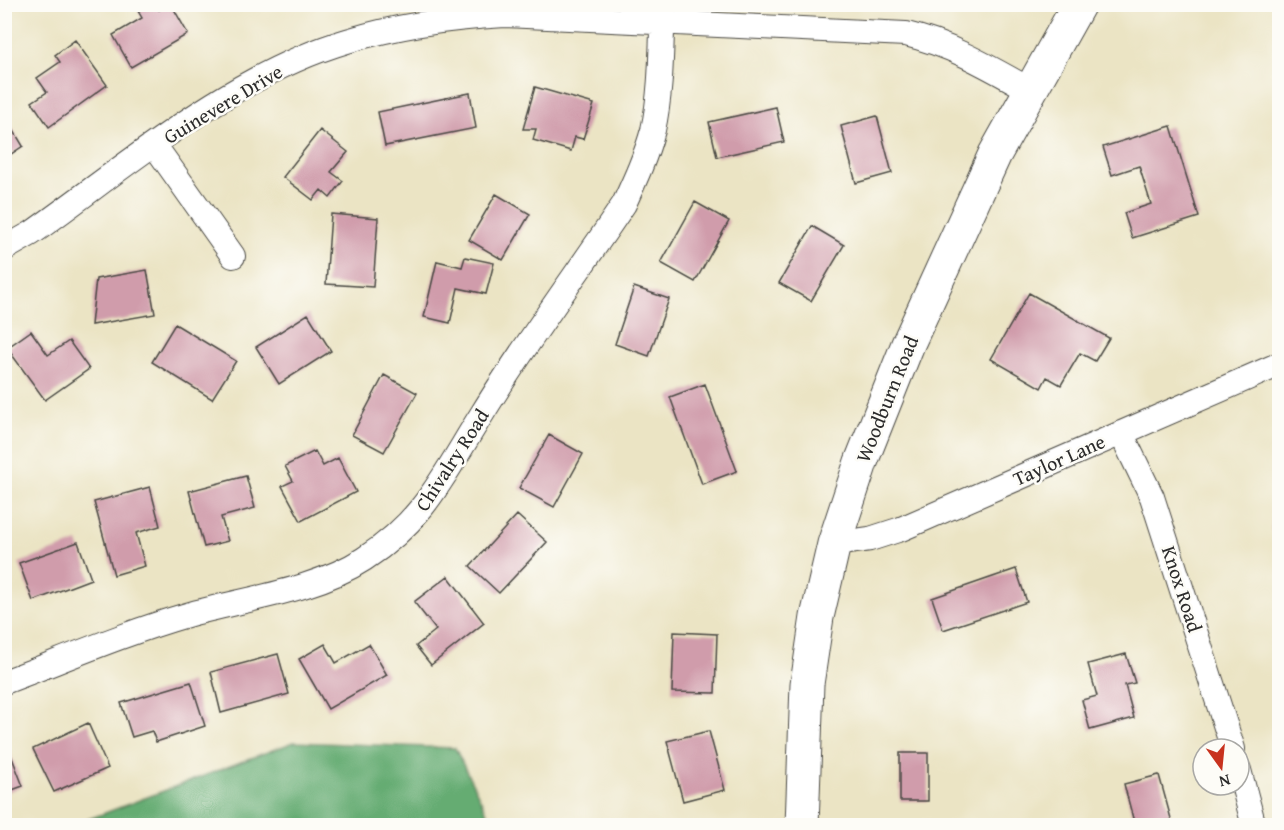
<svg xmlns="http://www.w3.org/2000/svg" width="1284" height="830" font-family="'Gentium Book Plus',serif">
	<rect width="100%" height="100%" fill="#fdfcf7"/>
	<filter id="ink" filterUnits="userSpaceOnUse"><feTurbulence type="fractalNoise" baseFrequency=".0167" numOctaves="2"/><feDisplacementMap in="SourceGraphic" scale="12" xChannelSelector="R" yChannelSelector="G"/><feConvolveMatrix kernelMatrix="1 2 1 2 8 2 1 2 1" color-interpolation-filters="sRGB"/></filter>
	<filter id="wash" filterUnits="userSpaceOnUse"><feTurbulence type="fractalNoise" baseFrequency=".008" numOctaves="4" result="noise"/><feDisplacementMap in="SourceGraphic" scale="24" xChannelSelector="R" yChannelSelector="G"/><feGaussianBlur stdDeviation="1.35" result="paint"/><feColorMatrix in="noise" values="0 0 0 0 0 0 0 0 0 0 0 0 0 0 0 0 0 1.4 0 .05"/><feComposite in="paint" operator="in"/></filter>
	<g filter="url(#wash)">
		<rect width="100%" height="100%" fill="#ebe4c4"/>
		<!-- forest -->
		<path fill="#65ac72" stroke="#486c4e" stroke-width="1.5" d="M294,742l161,6 38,77h-420z"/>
		<g id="blocks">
			<!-- building -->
			<path fill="#d09cab" d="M149,4h7l3,6 12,-6 17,30 -57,33 -18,-32 29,-17 -4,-7z
				M75,40l32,45 -58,42 -17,-25 15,-10 -10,-14 23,-16 -5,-7z
				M535,87l59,17 -11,35 -8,-2 -4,14 -38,-11 3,-11h-13z
				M470,93l6,35 -91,18 -7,-34z
				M776,107l8,35 -67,15 -8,-35z
				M5,116l18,30 -18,12z
				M877,116l15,57 -36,10 -15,-57z
				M1171,126l28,91 -67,21 -8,-25 27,-9 -12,-38 -27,9 -9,-28z
				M320,130l28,22 -17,20 12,9 -13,17 -9,-8 -8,10 -30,-23z
				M496,194l34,20 -27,46 -34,-20z
				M695,202l34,19 -34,61 -34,-19z
				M331,214l47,4 -5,69 -47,-3z
				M812,226l32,19 -33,56 -32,-18z
				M465,257l29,6 -8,31 -28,-6 -8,35 -26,-6 13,-56 25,6z
				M147,270l8,44 -64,11 5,-46z
				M634,287l35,12 -20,57 -34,-12z
				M1029,293l80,45 -14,23 -15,-8 -19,32 -14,-8 -6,11 -50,-29z
				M308,314l23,37 -52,33 -23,-37z
				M175,324l61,37 -24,38 -60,-37z
				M31,331l17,24 21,-14 20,28 -44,31 -38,-52z
				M384,375l33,18 -33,59 -32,-17z
				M705,384l32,87 -35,13 -32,-87z
				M549,435l34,19 -29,53 -35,-19z
				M315,451l8,15 15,-8 18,34 -55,29 -19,-35 11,-5 -8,-15z
				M246,476l9,32 -34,9 7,24 -24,6 -15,-56z
				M150,487l10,39 -24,7 9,33 -31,9 -20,-73z
				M1278,487h2v45l-9,-2z
				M517,515l30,27 -48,51 -29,-27z
				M78,542l13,37 -58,22 -14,-38z
				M1016,569l11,33 -84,28 -11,-32z
				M448,576l36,47 -53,42 -15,-19 20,-16 -22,-28z
				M674,632l43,2 -2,59 -43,-1z
				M325,644l11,19 33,-19 18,31 -59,34 -29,-50z
				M278,654l11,40 -68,19 -10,-41z
				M1126,654l9,29 -10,2 9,33 -44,12 -8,-30 15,-4 -9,-32z
				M191,682l14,44 -49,16 -4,-11 -20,6 -11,-34z
				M88,723l20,45 -54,24 -21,-43z
				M709,731l16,59 -42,11 -16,-60z
				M9,750l14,36 -19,7v-41z
				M900,753h28v48h-28z
				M1159,775l14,51h-38l-11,-42z"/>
		</g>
	</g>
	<g filter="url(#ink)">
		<use href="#blocks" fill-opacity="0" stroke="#484742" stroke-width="1.5"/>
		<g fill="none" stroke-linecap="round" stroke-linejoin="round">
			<defs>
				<path id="street" d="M155,146l78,110
					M4,249l28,-16c97,-69 200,-158 315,-192 52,-16 104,-23 158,-26l401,19c46,11 83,33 124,56
					M1121,433l31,64 81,252
					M834,544l36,-5 31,-10 379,-165
					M4,682c61,-23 121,-49 183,-67 56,-16 128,-24 177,-56 62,-40 80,-85 118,-145 44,-72 95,-140 142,-210 11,-24 22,-48 29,-74 9,-40 8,-84 10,-126
					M1239,770l15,56"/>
				<path id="secondary" d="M802,826l5,-142 10,-67 17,-73 27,-82 47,-118 87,-190 84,-150"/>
			</defs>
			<!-- street casing -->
			<use href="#street" stroke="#484742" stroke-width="26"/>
			<!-- secondary casing -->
			<use href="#secondary" stroke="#484742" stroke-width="35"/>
			<!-- street -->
			<use href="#street" stroke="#fff" stroke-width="24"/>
			<!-- secondary -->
			<use href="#secondary" stroke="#fff" stroke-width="33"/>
		</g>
	</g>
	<g text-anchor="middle" stroke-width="5" stroke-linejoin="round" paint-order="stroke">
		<!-- street labels -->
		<g font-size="20" fill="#2b2b2b" stroke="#fdfcf7">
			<text transform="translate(223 104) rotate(-31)" y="7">Guinevere Drive</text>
			<text transform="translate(887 399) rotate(-68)" y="7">Woodburn Road</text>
			<text transform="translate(452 460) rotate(-57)" y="7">Chivalry Road</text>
			<text transform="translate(1059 460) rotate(-24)" y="7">Taylor Lane</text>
			<text transform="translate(1182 589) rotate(72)" y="7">Knox Road</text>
		</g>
	</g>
	<!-- margin -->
	<rect width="1284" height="830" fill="none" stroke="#fdfcf7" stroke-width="24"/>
	<!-- north arrow -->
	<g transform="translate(1221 767) rotate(165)"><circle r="28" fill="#fdfcf7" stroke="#a9a8a5" stroke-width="1.5"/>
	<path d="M0-4.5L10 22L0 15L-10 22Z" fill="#c8321e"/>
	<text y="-9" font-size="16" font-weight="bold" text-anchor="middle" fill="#2b2b2b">N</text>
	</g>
</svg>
